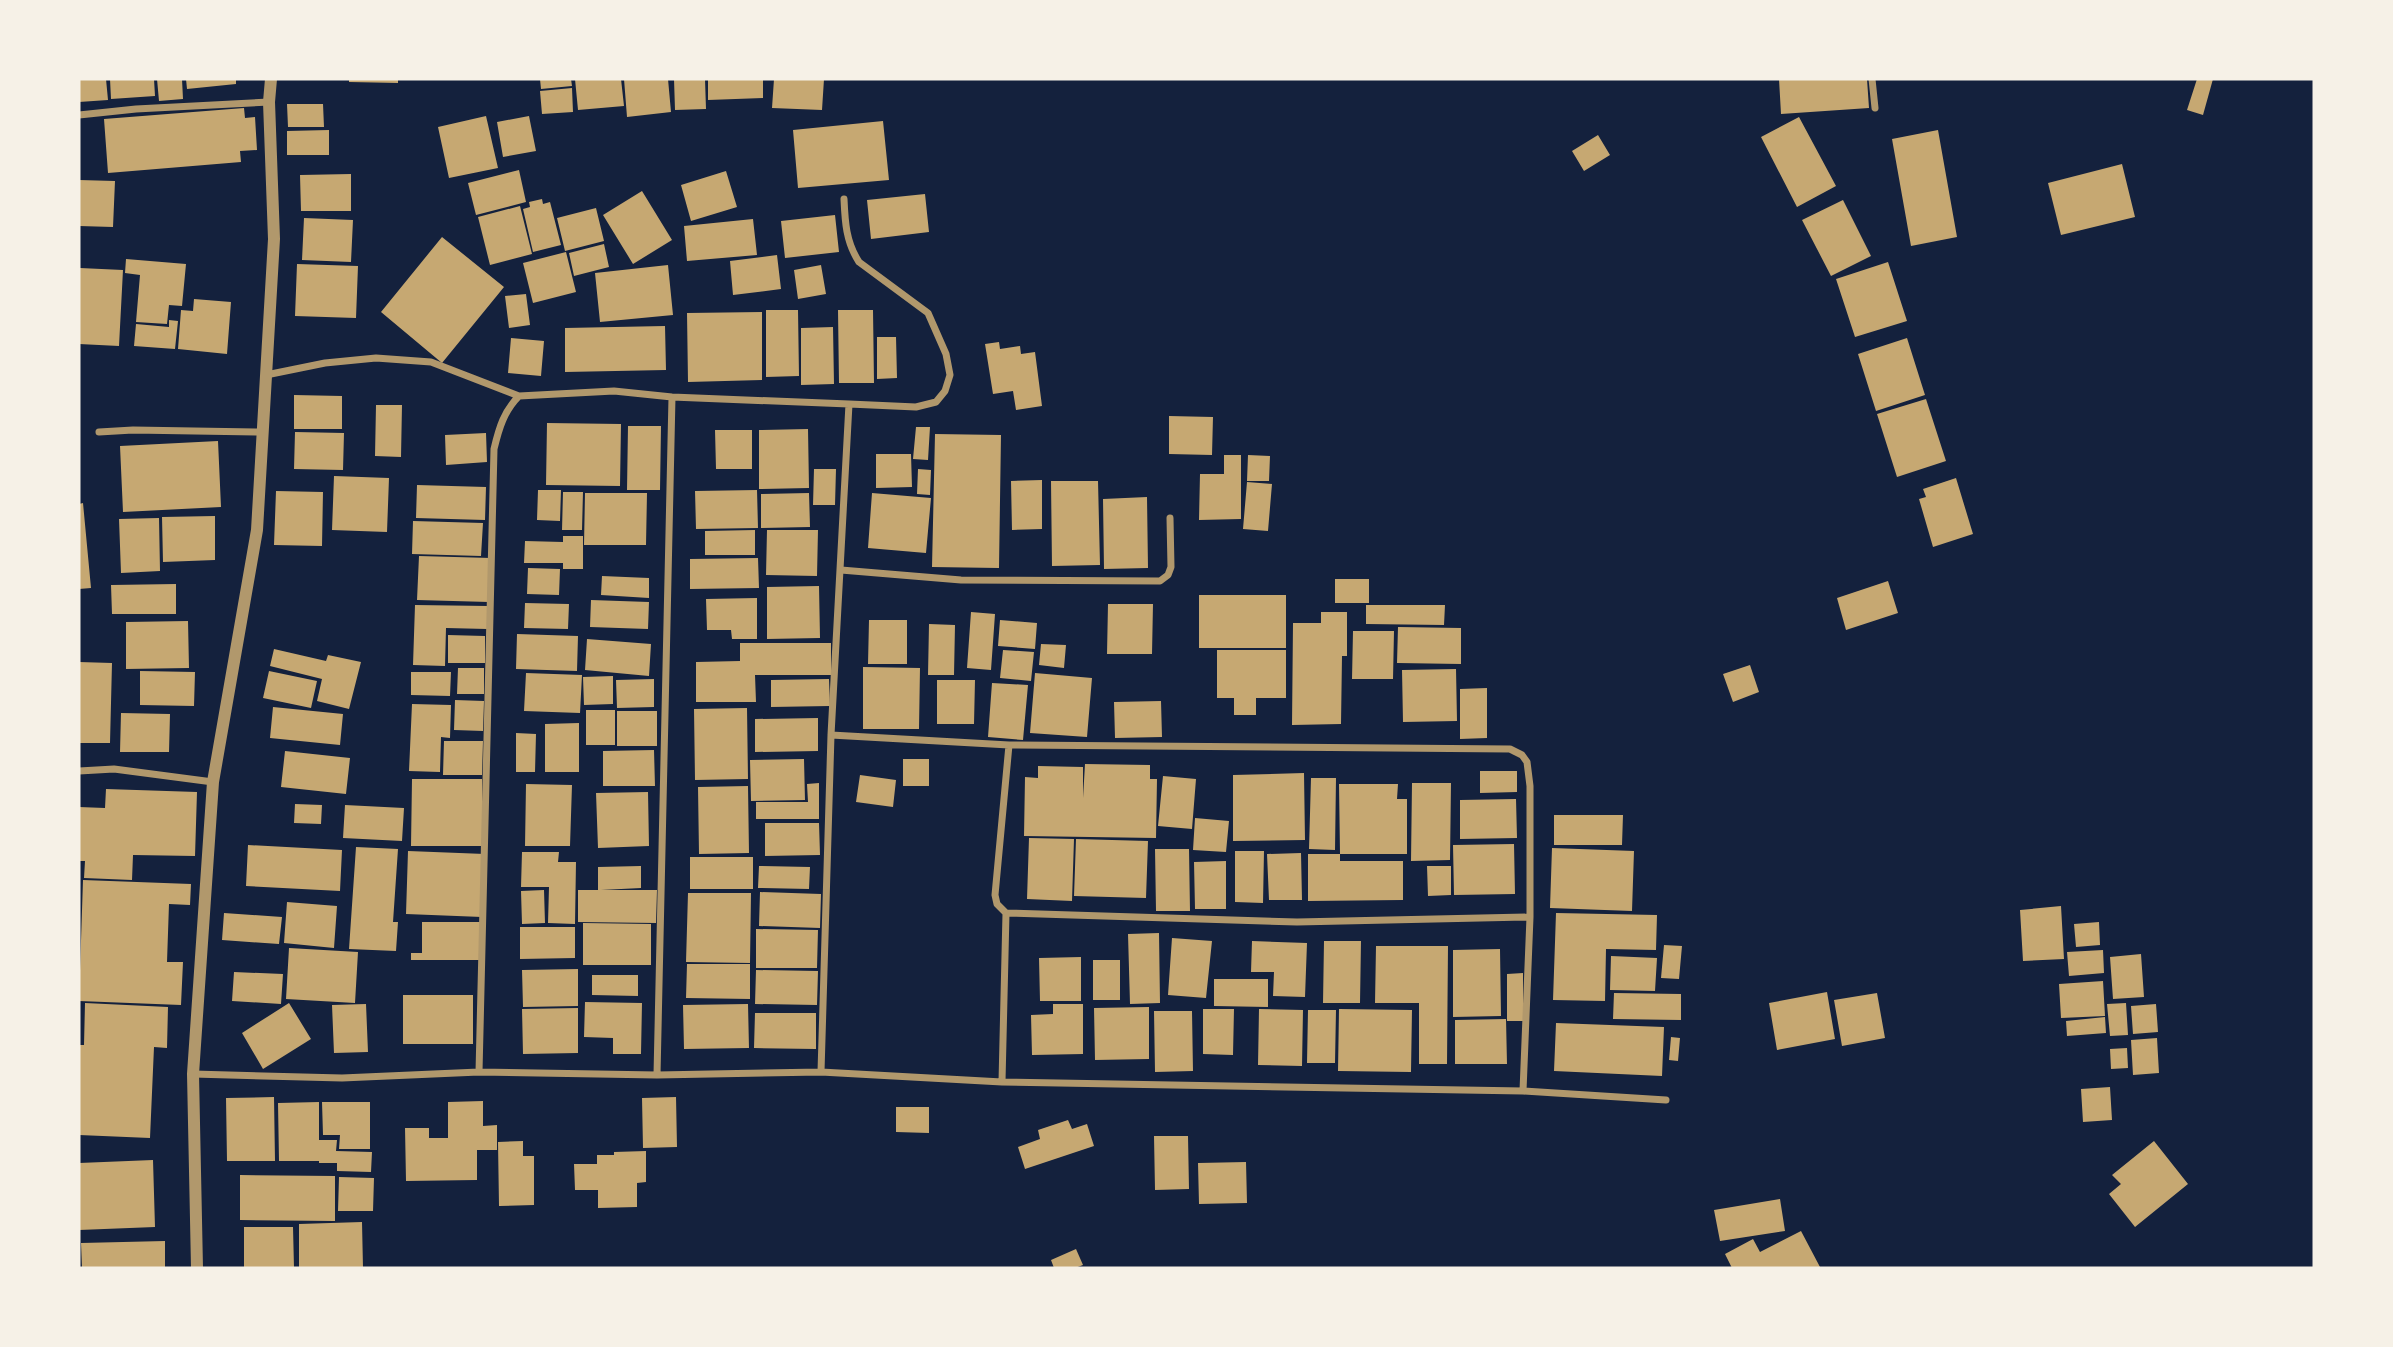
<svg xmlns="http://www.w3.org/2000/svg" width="2393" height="1347" font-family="'Work Sans',sans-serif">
	<rect width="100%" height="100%" fill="#14213d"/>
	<!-- building -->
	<path fill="#c6a872" d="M79,79h27l2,21 -29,2z
		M110,79h44l1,17 -44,3z
		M157,79h25l1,20 -24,2z
		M186,79h50v5l-49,5z
		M349,79h49v4l-49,-1z
		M540,79h31l1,7 -31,3z
		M575,79h46l3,27 -46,4z
		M624,79h44l3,33 -44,5z
		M674,79h31l1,30 -31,1z
		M708,79h55v19l-55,2z
		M774,79h50l-2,31 -50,-2z
		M1779,79h88l2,29 -88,6z
		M2197,79h16l-10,36 -16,-5z
		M572,88l1,24 -31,2 -2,-23z
		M287,104h36l1,23h-36z
		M244,108l1,10 10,-1 2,33 -17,1 1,11 -133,11 -4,-54z
		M486,116l12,52 -49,10 -11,-51z
		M529,116l7,35 -33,6 -6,-35z
		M1799,117l37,69 -39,21 -36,-70z
		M883,121l6,59 -91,8 -5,-58z
		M329,130v25h-42v-24z
		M1938,130l19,107 -46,9 -19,-107z
		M1598,135l12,20 -26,16 -12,-20z
		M2122,164l13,53 -74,18 -13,-52z
		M519,170l7,32 -50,13 -8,-32z
		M726,171l11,36 -46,14 -10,-36z
		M351,174v37h-50l-1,-36z
		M79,180l36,1 -2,46 -34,-1z
		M642,191l30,49 -39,24 -30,-49z
		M925,194l4,38 -58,7 -4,-39z
		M542,199l1,5 7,-2 11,43 -28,7 -10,-43 7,-2 -1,-5z
		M1843,200l28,56 -40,20 -29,-56z
		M520,206l12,48 -42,11 -12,-48z
		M596,208l8,33 -39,10 -8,-33z
		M835,215l4,37 -54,6 -4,-37z
		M304,218l49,2 -2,42 -49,-2z
		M753,219l4,36 -70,6 -3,-35z
		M442,237l62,50 -62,76 -61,-51z
		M604,244l5,23 -35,9 -5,-23z
		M566,252l10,40 -43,11 -10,-40z
		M777,255l4,34 -48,6 -3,-34z
		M126,259l60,5 -4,42 -13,-1 -2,19 -31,-2 4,-47 -15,-2z
		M1888,262l19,59 -52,16 -19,-58z
		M297,264l61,2 -2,52 -61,-2z
		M668,265l5,50 -73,7 -5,-49z
		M821,265l5,29 -28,5 -4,-29z
		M80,268l43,2 -4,76 -40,-2z
		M526,294l4,31 -21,3 -4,-32z
		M194,299l37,3 -4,52 -49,-5 3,-39 12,1z
		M766,310h32l1,66 -33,1z
		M838,310h35l1,73h-35z
		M762,312v68l-74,2 -1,-69z
		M169,320l9,1 -3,28 -41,-3 2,-22 33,3z
		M665,326l1,44 -101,2v-44z
		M833,327l1,57 -33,1v-57z
		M877,337h19l1,41 -20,1z
		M511,338l33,3 -3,35 -33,-3z
		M1907,338l18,57 -49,16 -18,-57z
		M999,342l1,7 20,-3 1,8 14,-2 7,54 -26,4 -3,-19 -20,3 -8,-50z
		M294,395l48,1v33h-48z
		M1926,399l20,62 -49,16 -20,-63z
		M376,405h26l-1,52 -26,-1z
		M1169,416l44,1 -1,38 -43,-1z
		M547,423l74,1 -1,62 -74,-1z
		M628,426h33l-1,64h-33z
		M916,427h14l-2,33 -15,-1z
		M808,429l1,59 -50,1v-59z
		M715,430h37v39h-36z
		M295,432l49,1 -1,37 -49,-1z
		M486,433l1,29 -41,3 -1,-30z
		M935,434l66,1 -2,133 -67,-1z
		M218,441l3,66 -98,5 -3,-66z
		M876,454h35l1,33 -36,1z
		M1224,455h17v64l-42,1 1,-46h24z
		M1248,455l22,1 -1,25h-22z
		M814,469h22l-1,36h-22z
		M918,469l13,1 -1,25 -13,-1z
		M334,476l55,2 -2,54 -55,-2z
		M1956,478l17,56 -40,13 -14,-48 7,-2 -3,-8z
		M1042,480v49l-30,1 -1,-49z
		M1051,481h47l2,84 -48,1z
		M1247,482l25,2 -4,47 -25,-2z
		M417,485l69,2 -1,33 -69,-2z
		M538,490h23l-1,31 -23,-1z
		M757,490l1,38 -62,1 -1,-38z
		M276,491l47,1 -1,54 -48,-1z
		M563,492h20l-1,38h-20z
		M585,493h62l-1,52h-62z
		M809,493l1,34 -49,1v-34z
		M872,493l59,5 -5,55 -58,-5z
		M1147,497l1,71 -44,1 -1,-70z
		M83,503l8,85 -12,1v-85z
		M215,516v44l-52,2 -1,-45z
		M159,518l1,53 -39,2 -2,-54z
		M413,521l70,2 -2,33 -69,-2z
		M755,530v25h-50v-24z
		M767,530h51l-1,46 -51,-1z
		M563,536h20v33h-20v-6h-39l1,-22 38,1z
		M419,556l72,2 -2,44 -72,-2z
		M758,558l1,30 -69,1v-30z
		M528,568l32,1 -1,26 -32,-1z
		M602,576l47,2v20l-48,-3z
		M1335,579h34v24h-34z
		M1888,581l10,32 -52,17 -9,-32z
		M176,584v30h-64l-1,-29z
		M819,586l1,52 -53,1v-52z
		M1199,595h87v53h-87z
		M757,598v41h-25l-1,-9h-24l-1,-31z
		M591,600l58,2 -1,27 -58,-2z
		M525,603l44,1 -1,25 -44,-1z
		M1108,604h45l-1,50h-45z
		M415,605l73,1 -1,23 -41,-1 -1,38 -32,-1z
		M1366,605h79l-1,20 -78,-1z
		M971,612l24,2 -4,56 -24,-2z
		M1321,612h26v44h-5l-1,68 -49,1 1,-102h28z
		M869,620h38v44h-39z
		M1000,620l37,3 -2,26 -37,-3z
		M188,621l1,47 -63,1v-47z
		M929,624l26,1 -1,50h-26z
		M1398,627l63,1v36l-64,-1z
		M1353,631h41l-1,48h-41z
		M517,634l61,2 -1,35 -61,-2z
		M448,635l37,1v27h-37z
		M587,639l64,5 -2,32 -64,-6z
		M740,643h91v32h-76l1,27h-60v-40l44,-1z
		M1041,644l25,1 -2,23 -25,-3z
		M274,649l52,12 2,-6 33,7 -12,47 -32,-8 5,-22 -52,-13z
		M1003,650l31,2 -3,29 -31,-3z
		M1217,650h69v48h-30v17h-22v-17h-17z
		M79,662l33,1 -2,80h-31z
		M1750,665l9,27 -26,10 -10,-28z
		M863,667l57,1 -1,61h-56z
		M458,668h26v26h-27z
		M1456,669l1,52 -54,1 -1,-52z
		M140,671l55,1 -1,34 -54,-1z
		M269,671l48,10 -6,27 -48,-10z
		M411,672h40l-1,24 -39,-1z
		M526,673l56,2 -2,38 -56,-2z
		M1035,673l57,5 -5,59 -57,-4z
		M613,676v28l-29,1 -1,-28z
		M654,679v28l-37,1 -1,-28z
		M829,679l1,27 -59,1v-27z
		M937,680h38l-1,44h-37z
		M992,683l36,2 -5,55 -35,-3z
		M1487,688v50l-27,1v-50z
		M455,700l29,1 -1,30 -29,-1z
		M1161,701l1,36 -47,1 -1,-36z
		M412,704l39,1 -1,33 -9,-1 -1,35 -31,-1z
		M273,707l70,7 -3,31 -70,-7z
		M747,708l1,71 -53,1 -1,-71z
		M586,710h29v35h-29z
		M617,711h40v35h-40z
		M121,713l49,1 -1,38h-49z
		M818,718v33l-63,1v-33z
		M579,723v49h-34v-48z
		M516,733l20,1 -1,38h-19z
		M444,741h39l-1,34h-39z
		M654,750l1,36h-52v-35z
		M285,751l65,7 -4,36 -65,-7z
		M804,759l1,41 -54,1 -1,-41z
		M903,759h26v27h-26z
		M1085,764l65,1v14h7l-1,59 -132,-2 1,-59 13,1v-12l45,1v31z
		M1480,771h37v21l-37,1z
		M1304,773l1,67 -72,1v-66z
		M860,775l36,5 -3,27 -37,-5z
		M1163,776l33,3 -4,50 -34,-3z
		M1311,778h25l-1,72 -26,-1z
		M412,779h70v67h-71z
		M819,783v36h-63v-17h52l-1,-18z
		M1412,783h39l-1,77 -39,1z
		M526,784l46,1 -2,61h-45z
		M1339,784h59l-1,15h10v55h-67z
		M748,786l1,67 -50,1 -1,-67z
		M106,789l91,3 -2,64 -62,-1 -1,25 -48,-2 1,-17h-6v-54l26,1z
		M648,792l1,54 -51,2 -2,-55z
		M1516,799l1,39 -57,1v-39z
		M295,804l27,1 -1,19 -27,-1z
		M345,805l59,3 -2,33 -59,-3z
		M1554,815h69l-1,30h-68z
		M1195,818l34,3 -3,31 -33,-2z
		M765,823h54l1,32 -55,1z
		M1029,838l45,1 -2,62 -45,-2z
		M1076,839l72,2 -2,57 -72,-2z
		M1514,844l1,50 -61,1 -1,-50z
		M248,845l94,5 -2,41 -94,-5z
		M356,847l42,2 -5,73h5l-2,29 -47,-2z
		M1552,848l82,3 -2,60 -82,-3z
		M1155,849h34l1,62h-34z
		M408,851l77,3 -3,63 -76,-3z
		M1235,851h29l-1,52 -28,-1z
		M522,852h37l-1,10h18l-1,62 -27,-1 1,-36h-28z
		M1301,853l1,47h-33l-2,-46z
		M1308,854h32v7h63v39l-95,1z
		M690,857h63v32h-63z
		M1226,861v48h-31l-1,-47z
		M641,866v22l-40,2h56l-1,33 -78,-1v-32h20v-23z
		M759,866l51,1 -1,22 -51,-1z
		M1427,866h24v29l-23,1z
		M83,880l108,4 -1,21 -21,-1 -2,58h16l-2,43 -102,-4z
		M544,890l1,33 -23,1 -1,-33z
		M760,892l61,2 -1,34 -61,-2z
		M688,893h63l-1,70 -64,-1z
		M287,902l50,4 -3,42 -50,-5z
		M2061,906l3,53 -41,2 -3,-51z
		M224,913l58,4 -3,27 -57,-4z
		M1556,913l101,2 -1,35 -50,-1 -1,52 -52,-1z
		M422,922h58v38h-69v-7h11z
		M2099,922l1,23 -24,2 -2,-23z
		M583,923l68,1v41h-68z
		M520,927h55v31l-55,1z
		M756,929l62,1 -1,38h-61z
		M1159,933l1,70 -30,1 -2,-70z
		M1172,938l40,3 -6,57 -38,-3z
		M1252,941l55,2 -2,54 -32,-1 1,-24h-23z
		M1324,941h37l-1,62h-37z
		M1664,945l18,1 -3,33 -18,-1z
		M1376,946h72l-1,118h-28v-61h-44z
		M289,948l69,4 -3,51 -69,-4z
		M1500,949l1,67 -48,1v-67z
		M2103,950l1,23 -35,3 -2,-24z
		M2141,954l3,43 -31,2 -3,-42z
		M1611,956l46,2 -2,33 -45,-1z
		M1081,957v44h-41l-1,-43z
		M1093,960h27v40h-27z
		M687,964h63v35l-64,-1z
		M578,969v37l-55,1 -1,-37z
		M756,970l62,1 -1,34 -62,-1z
		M234,972l49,2 -2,30 -49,-3z
		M1523,973v48h-16v-47z
		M592,975h46v21l-46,-1z
		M1214,979h54v28l-54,-1z
		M2103,981l2,35 -44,2 -2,-34z
		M1827,992l8,47 -58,11 -8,-47z
		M1614,993l67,1v26l-68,-1z
		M1877,993l8,45 -43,8 -8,-46z
		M403,995h70v49h-70z
		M585,1002l57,1 -1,51h-28v-16l-29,-1z
		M85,1003l83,4 -1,41 -13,-1 -4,91 -71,-3v-90h5z
		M289,1003l22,36 -48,30 -21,-36z
		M2126,1003l2,32 -18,1 -3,-32z
		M366,1004l2,48 -34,1 -2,-48z
		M748,1004l1,44 -65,1 -1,-44z
		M1053,1004h30v50l-51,1 -1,-40 22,-1z
		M2156,1004l2,28 -25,2 -2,-28z
		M1149,1007v52l-54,1 -1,-52z
		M578,1008v45l-55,1 -1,-45z
		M1203,1009h31l-1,46 -30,-1z
		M1259,1009l44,1 -1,56 -44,-1z
		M1339,1009l73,1 -1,62 -73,-1z
		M1308,1010h28l-1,53h-28z
		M1154,1011h38l1,60 -38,1z
		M755,1013h61v36l-62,-1z
		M2105,1017l1,16 -39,3 -1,-15z
		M1506,1019l1,45h-52v-44z
		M1556,1023l108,4 -2,49 -108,-5z
		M1671,1037l9,1 -2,23 -9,-1z
		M2157,1038l2,35 -26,2 -2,-35z
		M2127,1048l1,20 -17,1 -1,-20z
		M2110,1087l2,33 -29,2 -2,-33z
		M274,1097l1,64h-48l-1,-63z
		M676,1097l1,50 -34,1 -1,-50z
		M483,1101v25l14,-1v25h-20v30l-71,1 -1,-53h24v10h19v-36z
		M319,1102v38h18l-1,11 36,1 -1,20 -34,-1v-8h-18v-2h-40l-1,-58z
		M322,1102h48v47h-31l1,-14h-17z
		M896,1107h33v26l-33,-1z
		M1068,1120l4,9 15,-5 7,22 -69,23 -7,-22 22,-8 -2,-9z
		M1154,1136h34l1,53 -34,1z
		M523,1141v15h11v49l-35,1 -1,-64z
		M2154,1141l34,43 -53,43 -26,-33 12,-10 -9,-9z
		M646,1151v31l-9,1v24l-39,1v-18h-23l-1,-26h23v-9h17v-3z
		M153,1160l2,67 -76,3v-67z
		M1246,1162l1,41 -48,1 -1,-41z
		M240,1175l95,1v45l-95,-1z
		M339,1177l35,1 -1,33h-35z
		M1780,1199l5,32 -65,10 -6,-31z
		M362,1222l1,46h-64v-44z
		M244,1227h49l1,41h-50z
		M1801,1231l19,36 -2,1h-86l-7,-14 28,-15 7,13z
		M165,1241v27h-83l-1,-25z
		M1076,1249l7,16 -8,3h-21l-3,-8z"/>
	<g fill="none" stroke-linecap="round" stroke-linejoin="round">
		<!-- minor -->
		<path stroke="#b1986c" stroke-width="7" d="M1872,79l3,29
			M79,115l57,-6 133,-7
			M266,375l59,-12 51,-5 55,4 88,34
			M99,432l34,-2 129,2
			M841,570l120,10 199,1 8,-6 3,-8 -1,-49
			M831,735l18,-331 67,3 20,-5 9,-11 5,-16 -4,-21 -18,-41 -69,-51c-13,-20 -14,-40 -15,-63
			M1009,745l-14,150 2,9 9,9 291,9 233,-5
			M79,771l35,-2 99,13
			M479,1072l15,-623c5,-21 10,-38 25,-53l95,-5 58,6 177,7
			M821,1072l10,-337 178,10 501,4 12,6 5,7 3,24v131l-7,174
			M193,1074l149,4 137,-6 178,3 164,-3 181,10 521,9 143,9
			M657,1075l15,-678
			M1002,1082l4,-169"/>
		<!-- tertiary -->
		<path stroke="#b1986c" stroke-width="12" d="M197,1268l-4,-194 20,-292 44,-252 17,-291 -5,-137 2,-23"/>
	</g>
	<!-- border -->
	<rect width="2393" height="1347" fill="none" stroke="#f6f1e7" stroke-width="161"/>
</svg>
